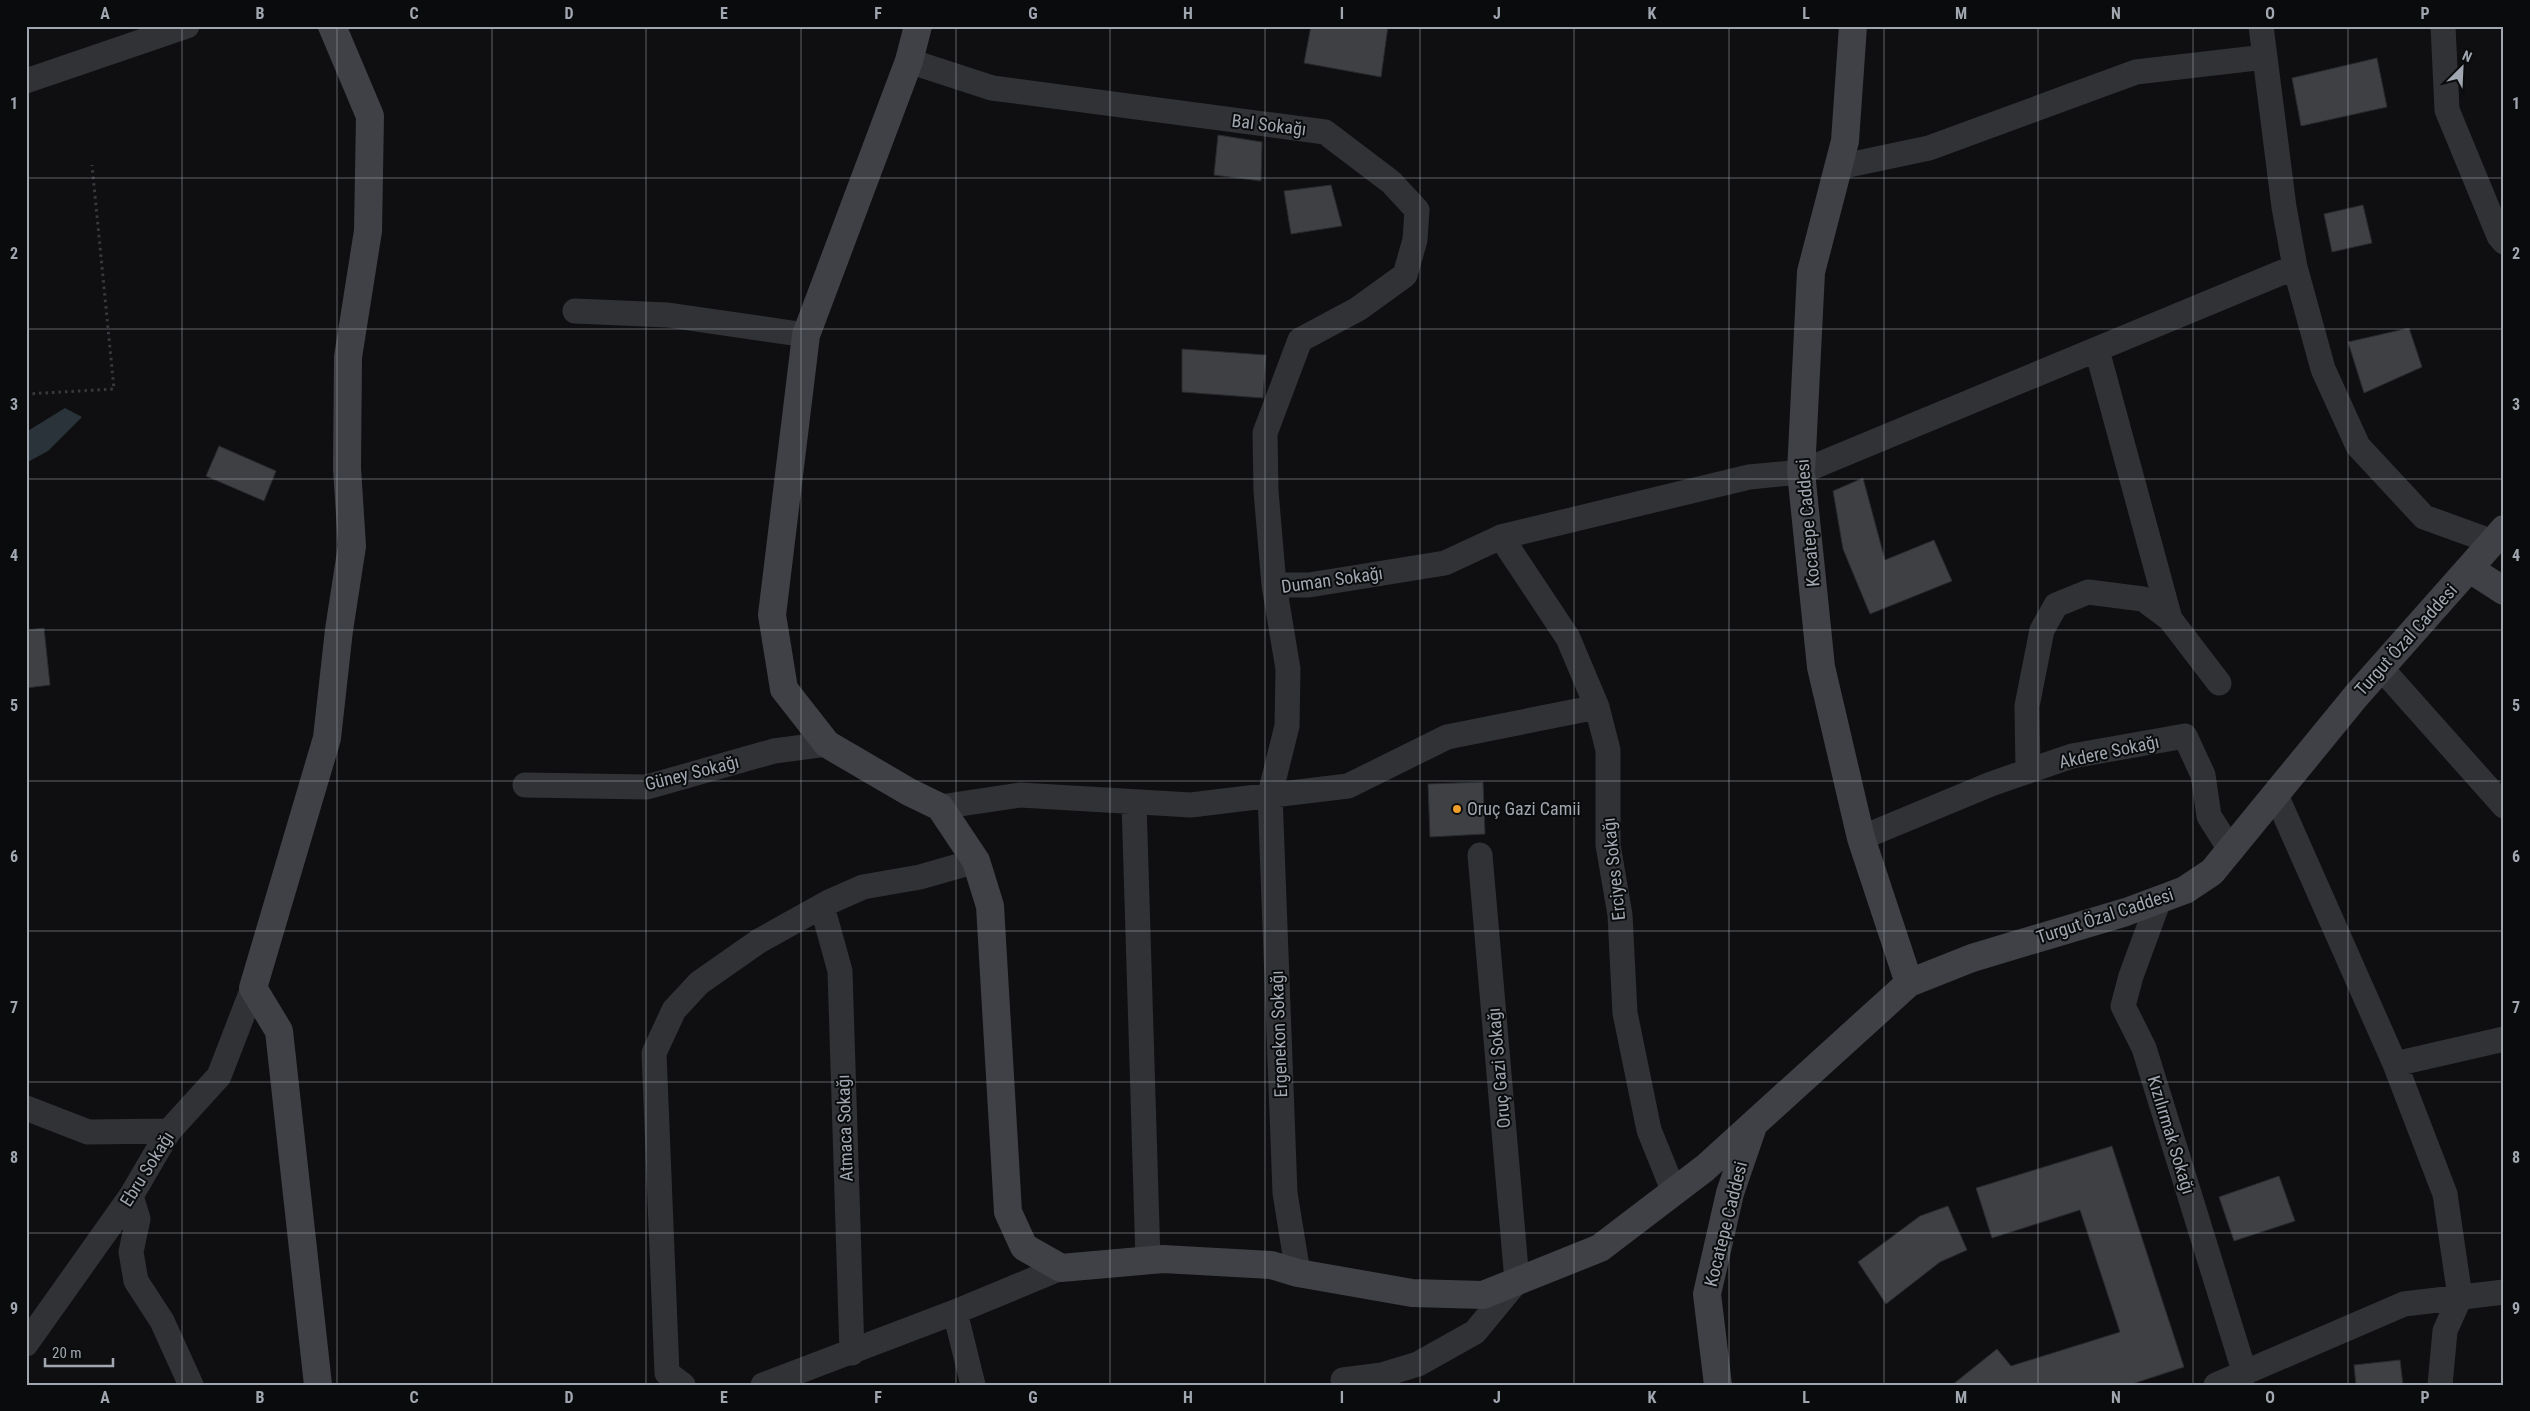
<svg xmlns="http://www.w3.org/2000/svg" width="2530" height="1411" font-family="'Roboto Condensed',sans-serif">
	<rect width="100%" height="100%" fill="#0f0f11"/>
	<!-- water -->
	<path fill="#293339" d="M65,408l17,9 -34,34 -22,12v-31z"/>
	<!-- building -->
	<path fill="#3e4044" stroke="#292a2d" d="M1311,26h77l-7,51 -77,-14z
		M2377,58l10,49 -86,19 -9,-48z
		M1218,135l44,7 -1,39 -47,-6z
		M1331,185l11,41 -51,8 -7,-43z
		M2363,205l9,38 -40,9 -8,-38z
		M2409,328l13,39 -58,26 -16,-51z
		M1182,349l84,6 -3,43 -81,-6z
		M219,446l57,25 -12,30 -58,-25z
		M1863,478l22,82 49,-20 18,41 -82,33 -27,-65 -10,-58z
		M44,628l6,57 -24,3v-58z
		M1483,782l2,52 -55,3 -2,-53z
		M2112,1146l72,221 -55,18h-177l45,-36 14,17 109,-34 -40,-122 -88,28 -16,-50z
		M2279,1176l16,45 -61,20 -15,-44z
		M1948,1206l19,44 -27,12 -54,42 -28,-42 62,-46z
		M2400,1360l3,25h-47l-2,-20z"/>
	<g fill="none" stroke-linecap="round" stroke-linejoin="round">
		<!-- path -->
		<path stroke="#37393d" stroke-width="3" stroke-dasharray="2.5 4" stroke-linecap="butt" d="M26,394l88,-5 -22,-224"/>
		<!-- street -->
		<path stroke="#313236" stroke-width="25" d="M2261,26l23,181 11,60 28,102 35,77 66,71 69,25
			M2443,26l4,84 52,126 5,6
			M909,61l83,27 333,44 66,50 26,28 -2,30 -10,35 -47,34 -58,31 -35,93 1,58 8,94
			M26,81l161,-55
			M1839,167l90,-19 207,-76 129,-15
			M575,311l93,4 138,20
			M2097,350l73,269
			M1501,537l67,101 29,69 11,43v95l12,70 5,98 24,117 25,62
			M2382,669l122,137
			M2028,771l-1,-65 15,-76 14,-25 32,-13 55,7 27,20 49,64
			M525,785l122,2 127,-36 53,-7
			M2276,795l119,269 50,130 15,103 -15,34 -5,54
			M1134,802l14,458
			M940,807l80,-12 171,10 157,-19 99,-49 150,-30
			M1861,838l130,-54 81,-28 113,-20 18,39 6,41 22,35
			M2159,900l-28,76 -8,30 21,42 101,326
			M822,906l18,65 12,382
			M2395,1064l109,-25
			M26,1108l62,24 81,-1
			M131,1196l7,23 -7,33 5,29 26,40 29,64
			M1298,1273l-13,-80 -15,-399 17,-68 1,-57 -14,-84h35l136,-22 56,-26 248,-60 52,-5 494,-205
			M955,1312l18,73
			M26,1344l105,-148 38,-65 50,-55 34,-88
			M1343,1380l39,-5 36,-11 57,-32 42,-51 -37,-426
			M683,1385l-16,-12 -13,-320 20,-43 25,-27 60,-42 70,-39 34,-15 57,-10 56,-16
			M763,1385l192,-73 106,-44
			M2216,1385l188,-81 100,-12"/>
		<!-- secondary -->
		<path stroke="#3f4146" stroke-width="28" d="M918,26l-9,35 -103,274 -34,280 12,74 43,55 82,48 31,15 36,54 14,45 18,306 16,35 37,21 102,-9 108,6 27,8 114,20 71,2 117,-47 105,-80 204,-185 63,-25 154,-46 59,-22 27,-18 144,-176 148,-167
			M1853,26l-8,115 -34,131 -10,200 20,195 40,171 48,145
			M2470,569l34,22
			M318,1385l-39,-354 -26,-43 74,-250 12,-108 13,-84 -5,-78 1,-111 20,-126 2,-115 -38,-90
			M1718,1385l-11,-91 23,-101 23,-67"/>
	</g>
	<!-- grid -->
	<path fill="none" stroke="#a1a7b1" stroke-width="1" stroke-opacity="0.55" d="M182,26v1359M337,26v1359M492,26v1359M646,26v1359M801,26v1359M956,26v1359M1110,26v1359M1265,26v1359M1420,26v1359M1574,26v1359M1729,26v1359M1884,26v1359M2038,26v1359M2193,26v1359M2348,26v1359M26,178h2478M26,329h2478M26,479h2478M26,630h2478M26,781h2478M26,931h2478M26,1082h2478M26,1233h2478"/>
	<!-- markers -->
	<circle fill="#ee9f2b" stroke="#0a0b0c" stroke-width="2" cx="1457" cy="809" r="5"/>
	<g text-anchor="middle" stroke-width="4" stroke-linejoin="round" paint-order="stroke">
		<!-- street labels -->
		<g font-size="18" fill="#a1a7b1" stroke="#0a0b0c">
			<text transform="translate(1269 125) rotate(7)" y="6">Bal Sokağı</text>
			<text transform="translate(1808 523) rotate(-95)" y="6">Kocatepe Caddesi</text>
			<text transform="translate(1332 580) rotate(-8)" y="6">Duman Sokağı</text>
			<text transform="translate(2406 640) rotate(-48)" y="6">Turgut Özal Caddesi</text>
			<text transform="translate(2109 752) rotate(-12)" y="6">Akdere Sokağı</text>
			<text transform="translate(692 773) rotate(-14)" y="6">Güney Sokağı</text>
			<text transform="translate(1614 869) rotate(-96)" y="6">Erciyes Sokağı</text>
			<text transform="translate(2105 916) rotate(-18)" y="6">Turgut Özal Caddesi</text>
			<text transform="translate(1279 1034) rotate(-92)" y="6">Ergenekon Sokağı</text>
			<text transform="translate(1499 1068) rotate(-95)" y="6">Oruç Gazi Sokağı</text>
			<text transform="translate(845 1128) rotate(-92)" y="6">Atmaca Sokağı</text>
			<text transform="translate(2171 1135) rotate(73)" y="6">Kızılırmak Sokağı</text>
			<text transform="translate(147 1169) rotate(-58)" y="6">Ebru Sokağı</text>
			<text transform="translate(1726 1224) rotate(-76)" y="6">Kocatepe Caddesi</text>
		</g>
		<!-- poi labels -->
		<g font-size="18" fill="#a1a7b1" stroke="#0a0b0c" text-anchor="start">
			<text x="1467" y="815">Oruç Gazi Camii</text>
		</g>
	</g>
	<!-- border -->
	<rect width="2530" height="1411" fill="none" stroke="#0a0b0c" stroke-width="55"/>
	<!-- north arrow -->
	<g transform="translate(2462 68) rotate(24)" stroke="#0a0b0c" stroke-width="4" paint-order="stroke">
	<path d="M0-4L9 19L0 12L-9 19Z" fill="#a1a7b1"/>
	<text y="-8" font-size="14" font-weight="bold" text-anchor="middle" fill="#a1a7b1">N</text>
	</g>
	<!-- scale -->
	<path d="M45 1358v8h68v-8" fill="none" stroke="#a1a7b1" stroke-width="2.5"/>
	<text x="52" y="1358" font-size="15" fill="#a1a7b1" stroke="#0a0b0c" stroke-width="4" paint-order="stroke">20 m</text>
	<rect x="28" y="28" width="2474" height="1356" fill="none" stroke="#a1a7b1" stroke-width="2"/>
	<g font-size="16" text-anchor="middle" font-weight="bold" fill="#a1a7b1">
		<text x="105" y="19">A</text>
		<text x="260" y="19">B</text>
		<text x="414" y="19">C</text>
		<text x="569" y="19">D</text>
		<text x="724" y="19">E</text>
		<text x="878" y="19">F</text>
		<text x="1033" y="19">G</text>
		<text x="1188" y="19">H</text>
		<text x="1342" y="19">I</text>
		<text x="1497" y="19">J</text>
		<text x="1652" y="19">K</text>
		<text x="1806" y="19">L</text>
		<text x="1961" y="19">M</text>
		<text x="2116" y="19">N</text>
		<text x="2270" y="19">O</text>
		<text x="2425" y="19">P</text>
		<text x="14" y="109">1</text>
		<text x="2516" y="109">1</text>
		<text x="14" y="259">2</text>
		<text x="2516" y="259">2</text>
		<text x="14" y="410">3</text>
		<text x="2516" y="410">3</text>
		<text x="14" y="561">4</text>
		<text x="2516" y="561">4</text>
		<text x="14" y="711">5</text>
		<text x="2516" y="711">5</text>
		<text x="14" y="862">6</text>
		<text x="2516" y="862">6</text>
		<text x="14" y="1013">7</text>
		<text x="2516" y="1013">7</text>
		<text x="14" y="1163">8</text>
		<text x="2516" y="1163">8</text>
		<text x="14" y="1314">9</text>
		<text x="2516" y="1314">9</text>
		<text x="105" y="1403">A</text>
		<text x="260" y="1403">B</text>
		<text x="414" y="1403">C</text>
		<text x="569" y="1403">D</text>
		<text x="724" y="1403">E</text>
		<text x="878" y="1403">F</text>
		<text x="1033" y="1403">G</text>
		<text x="1188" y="1403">H</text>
		<text x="1342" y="1403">I</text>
		<text x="1497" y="1403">J</text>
		<text x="1652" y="1403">K</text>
		<text x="1806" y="1403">L</text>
		<text x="1961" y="1403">M</text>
		<text x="2116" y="1403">N</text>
		<text x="2270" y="1403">O</text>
		<text x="2425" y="1403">P</text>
	</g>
</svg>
